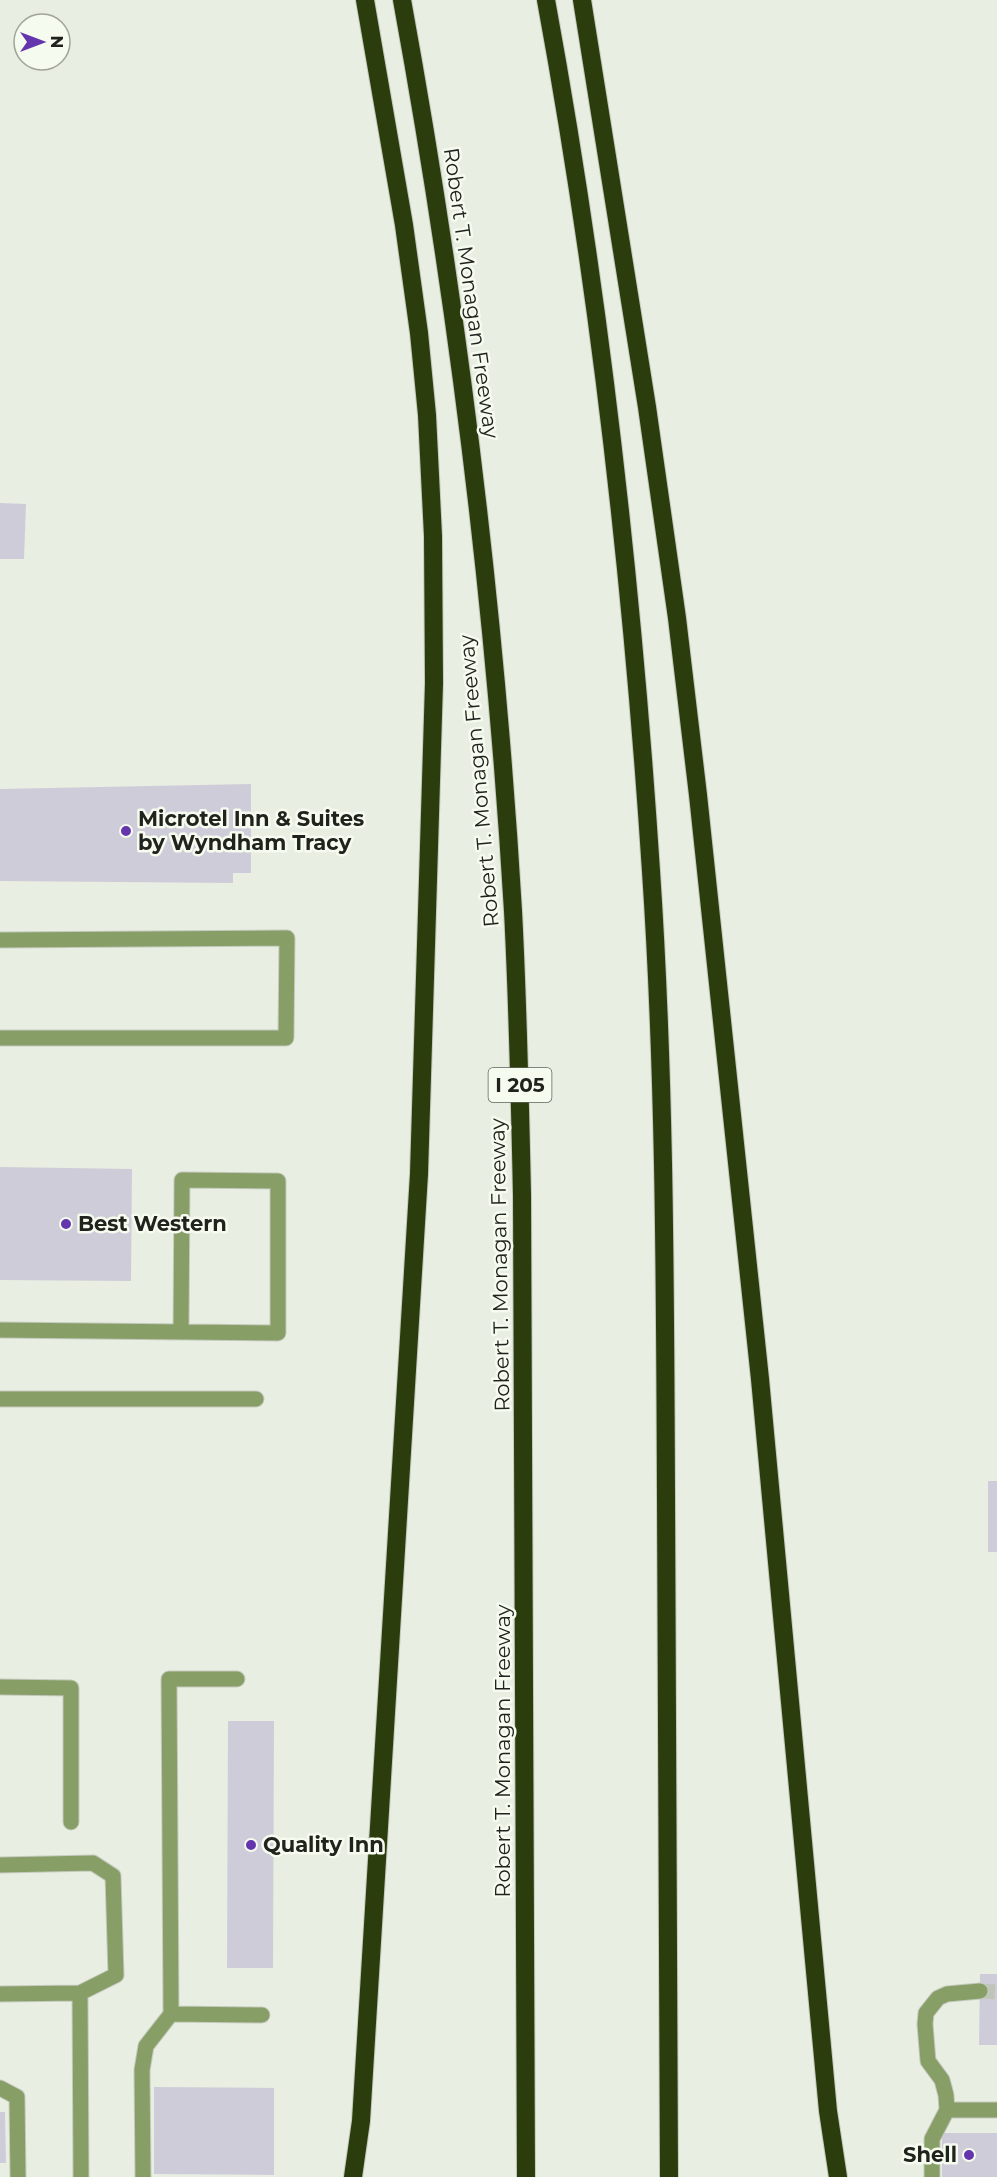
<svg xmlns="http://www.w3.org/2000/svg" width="997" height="2177" font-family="Montserrat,sans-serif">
	<rect width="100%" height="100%" fill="#e8eee1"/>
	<!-- building -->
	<path fill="#cfccd9" d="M0,503l26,1 -2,55h-24z
		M251,784v89h-18v10l-233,-2v-92z
		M0,1167l132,2 -1,112 -131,-1z
		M988,1481h9v71h-9z
		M228,1721h46l-1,247h-46z
		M980,1974h17v71h-18z
		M154,2087l120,1v87l-120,-1z
		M0,2112h5l1,51h-6z
		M942,2133h55v44h-55z"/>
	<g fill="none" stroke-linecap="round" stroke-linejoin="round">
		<!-- minor-tunnel -->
		<path stroke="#c0c5ba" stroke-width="15" stroke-dasharray="15 8" stroke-linecap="butt" d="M980,1991l17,1"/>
		<defs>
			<path id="minor" d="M0,940l287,-2 -1,100h-286
				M0,1330l278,3v-152l-96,-1 -1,152
				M0,1399h256
				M0,1687l71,1v134
				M0,1865l93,-2 20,13 3,99 -36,18 -80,1
				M80,1993l1,184
				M171,2014l91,1
				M0,2088l17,9 1,80
				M947,2110h50
				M143,2177l-1,-107 4,-24 25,-32 -2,-335h68
				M932,2177v-38l15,-29 -1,-15 -4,-15 -14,-19 -3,-37 1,-11 12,-15 9,-4 33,-3"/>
			<path id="highway" d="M402,0c55,301 93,606 111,911 5,95 7,190 9,284l4,982
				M546,0c53,288 86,579 105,871 14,208 14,417 15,626 1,226 2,453 3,680
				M582,0l65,407 30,211 21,177 62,584 68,732 10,66
				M353,2177l8,-56 58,-947 15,-491 -1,-147 -6,-121 -8,-82 -15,-108 -39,-225"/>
		</defs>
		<!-- minor casing -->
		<use href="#minor" stroke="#c4c9be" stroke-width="17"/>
		<!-- highway casing -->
		<use href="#highway" stroke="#c4c9be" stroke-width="20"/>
		<!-- minor -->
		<use href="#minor" stroke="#879e66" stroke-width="15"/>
		<!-- highway -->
		<use href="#highway" stroke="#2c3d0d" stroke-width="18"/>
	</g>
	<!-- markers -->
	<g fill="#6535ad" stroke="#f5fbee" stroke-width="2">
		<circle cx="126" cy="831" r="6"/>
		<circle cx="66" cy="1224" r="6"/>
		<circle cx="251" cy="1845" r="6"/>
		<circle cx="969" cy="2155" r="6"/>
	</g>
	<g text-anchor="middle" stroke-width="5" stroke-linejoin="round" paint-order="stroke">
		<!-- shield labels -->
		<rect fill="#f5fbee" stroke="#60635c" stroke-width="1.5" x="488.5" y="1068" width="63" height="34" rx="4.5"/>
		<g font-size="20" font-weight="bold" fill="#20221d">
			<text x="520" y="1092">I 205</text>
		</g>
		<!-- street labels -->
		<g font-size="21" fill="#20221d" stroke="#f5fbee">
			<text transform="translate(471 293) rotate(82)" y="7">Robert T. Monagan Freeway</text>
			<text transform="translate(479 781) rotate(-95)" y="7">Robert T. Monagan Freeway</text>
			<text transform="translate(500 1265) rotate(-91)" y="7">Robert T. Monagan Freeway</text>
			<text transform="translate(503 1751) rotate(-90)" y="7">Robert T. Monagan Freeway</text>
		</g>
		<!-- poi labels -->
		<g font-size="21" font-weight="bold" fill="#20221d" stroke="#f5fbee" text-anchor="start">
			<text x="138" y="826">Microtel Inn &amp; Suites<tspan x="138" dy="24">by Wyndham Tracy</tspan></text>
			<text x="78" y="1231">Best Western</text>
			<text x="263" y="1852">Quality Inn</text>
			<text x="957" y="2162" text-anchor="end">Shell</text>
		</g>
	</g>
	<!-- north arrow -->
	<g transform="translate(42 42) rotate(90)"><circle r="28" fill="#f5fbee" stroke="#a0a49a" stroke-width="1.5"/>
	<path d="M0-4.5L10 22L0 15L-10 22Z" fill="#6535ad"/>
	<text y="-9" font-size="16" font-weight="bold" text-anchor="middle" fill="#20221d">N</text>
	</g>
</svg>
